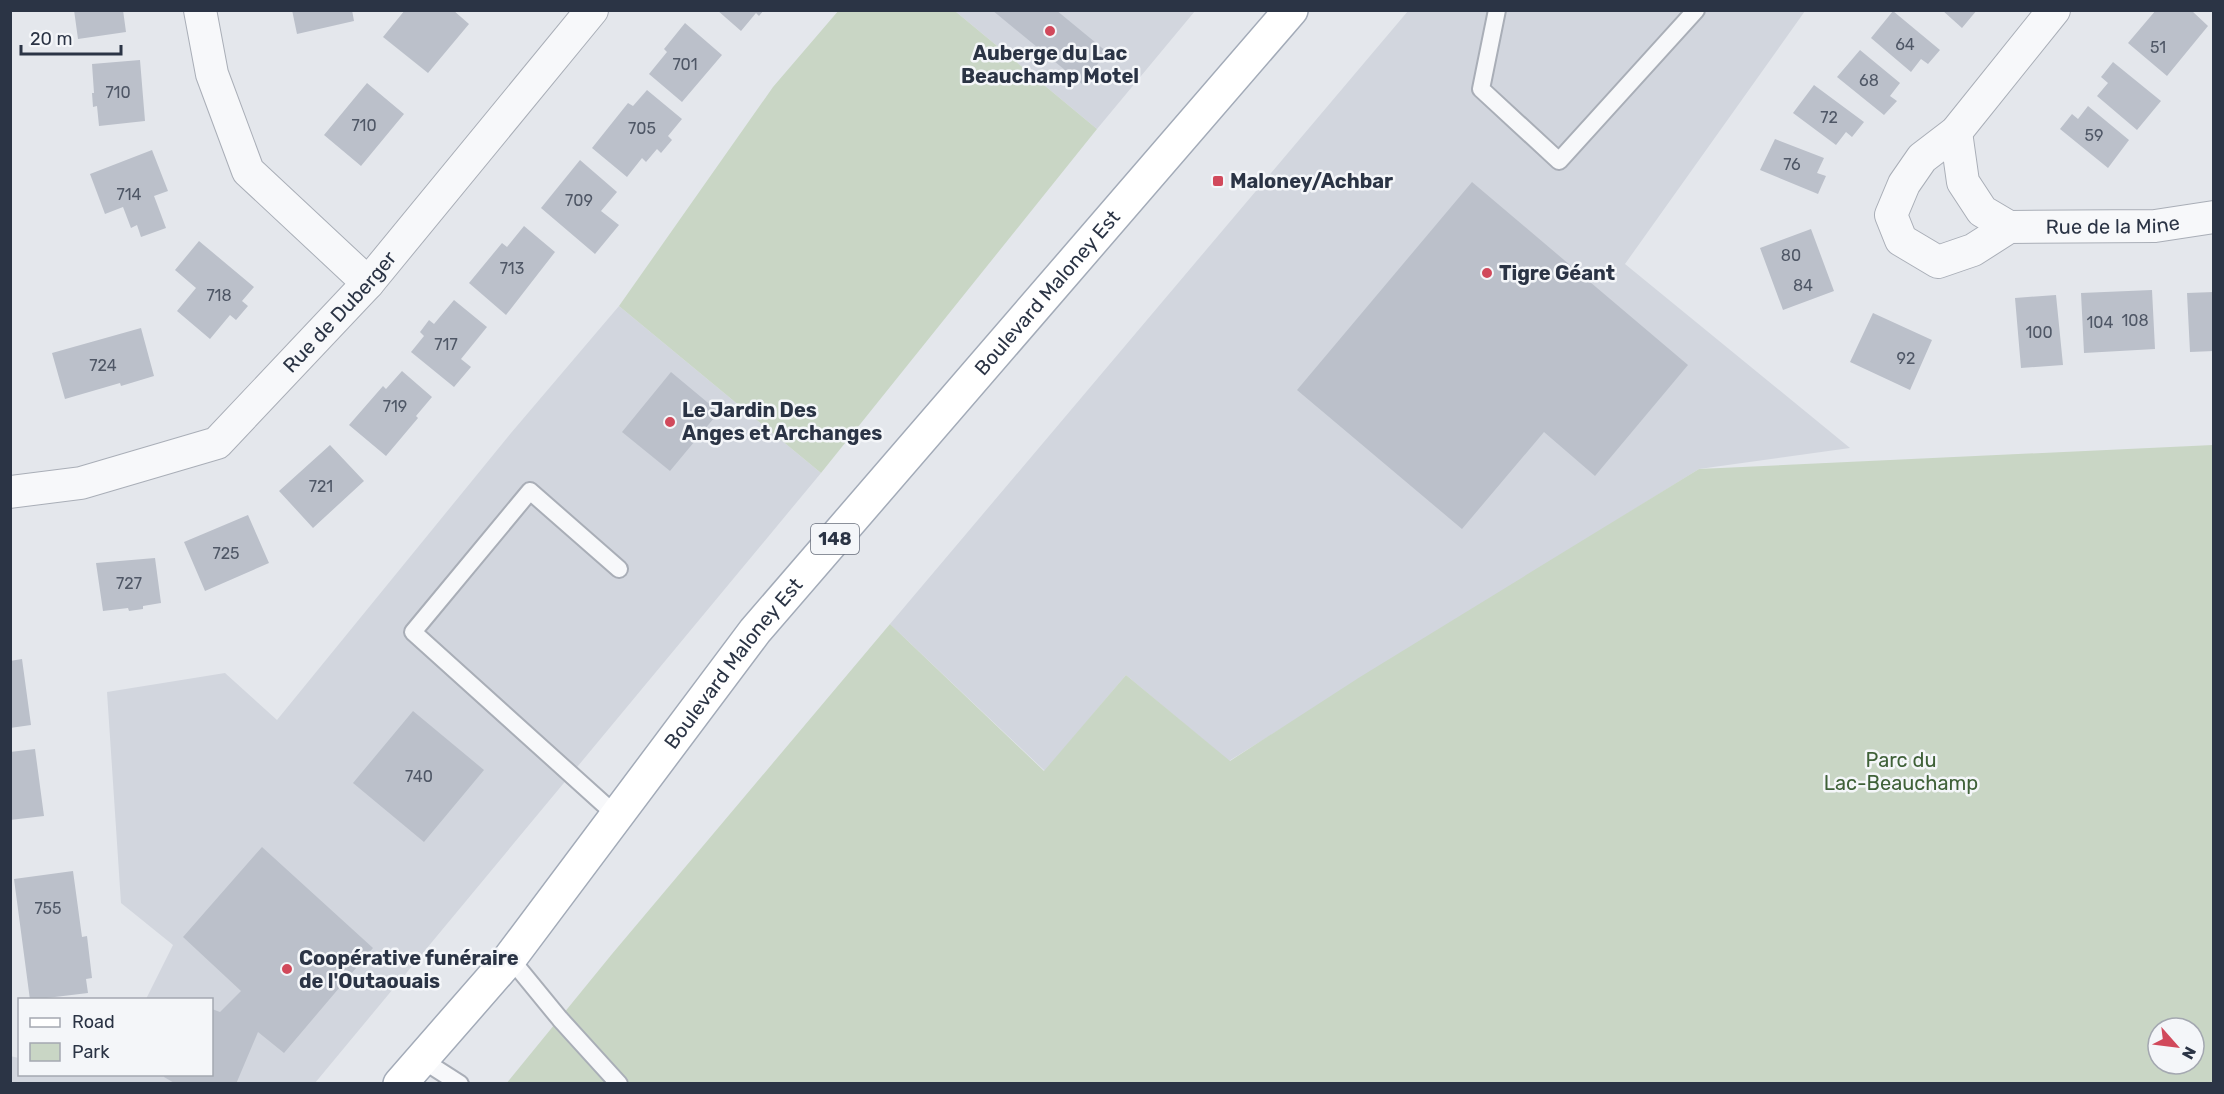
<svg xmlns="http://www.w3.org/2000/svg" width="2224" height="1094" font-family="Rubik,sans-serif">
	<rect width="100%" height="100%" fill="#e4e7ec"/>
	<!-- built -->
	<path fill="#d2d6de" d="M955,11h240l-98,118z
		M1408,11h397l-180,253 225,184 -151,21 -470,292 -103,-86 -81,96 -155,-147z
		M619,306l202,167 -506,610h-304l-1,-27 9,2 1,16h192v-74l-66,-1 27,-54 -52,-42 -14,-211 118,-19 52,47 234,-287z"/>
	<!-- green -->
	<path fill="#c9d6c5" fill-rule="evenodd" d="M839,10l116,1 142,118 -276,344 -202,-167 154,-219z
		M2213,445v638l-1707,1 106,-130 278,-330 154,147 82,-96 104,86 130,-84 339,-208zM2158,1028h36v36h-36z"/>
	<!-- building -->
	<path fill="#bbc0ca" d="M74,10h49l3,22 -48,7z
		M292,10h60l2,11 -57,13z
		M405,10h48l16,14 -41,49 -45,-36z
		M717,10h47l-5,6 -3,-3 -15,18z
		M992,10h64l51,42 -25,32z
		M1942,10h35l-15,18z
		M2156,10h35l17,16 -41,50 -39,-33z
		M1893,11l47,39 -12,14 -7,-5 -10,13 -40,-34z
		M685,23l37,32 -40,47 -33,-28 18,-22 -3,-3z
		M1860,50l40,33 -10,13 7,5 -13,14 -47,-38z
		M140,60l5,61 -46,5 -2,-20 -4,1 -1,-14h2l-2,-29z
		M2113,62l48,39 -24,29 -40,-34 11,-13 -7,-6z
		M367,83l37,31 -43,52 -37,-31z
		M1814,85l50,37 -12,15 -6,-5 -10,13 -43,-32z
		M647,90l35,29 -14,17 4,4 -11,13 -4,-4 -11,13 -4,-4 -15,19 -35,-29 36,-45 5,3z
		M2088,106l41,34 -21,28 -48,-39 12,-15 6,5z
		M1775,139l49,19 -7,15 9,3 -8,18 -58,-24z
		M152,150l16,41 -14,5 12,32 -25,9 -4,-12 -6,3 -8,-21 -18,7 -15,-40z
		M580,160l37,32 -16,19 18,14 -24,29 -54,-46z
		M1472,182l216,183 -93,111 -51,-44 -82,97 -165,-139z
		M524,226l31,26 -49,63 -37,-32 33,-40 5,4z
		M1811,229l23,62 -51,19 -23,-62z
		M199,241l55,46 -12,14 6,5 -12,14 -6,-5 -20,24 -33,-28 19,-23 -21,-18z
		M2152,290l3,59 -71,4 -3,-60z
		M2214,292v59l-24,1 -3,-59z
		M2056,295l7,70 -42,3 -6,-70z
		M454,300l33,27 -26,32 10,8 -17,20 -43,-35 13,-16 -4,-4 9,-12 5,4z
		M1873,313l59,27 -22,50 -60,-28z
		M141,328l13,48 -33,10 -1,-3 -55,16 -13,-46z
		M402,371l30,26 -16,19 2,2 -32,38 -37,-31 34,-39 3,3z
		M671,372l48,40 -49,59 -48,-39z
		M330,445l34,36 -51,47 -34,-37z
		M248,515l21,48 -64,28 -21,-49z
		M155,558l6,45 -18,3v3l-14,2 -1,-3 -25,3 -7,-48z
		M22,659l9,66 -21,3v-67z
		M413,711l71,59 -60,72 -71,-59z
		M35,749l9,67 -34,4v-68z
		M262,847l111,101 -89,105 -26,-21 -22,52h-60l-12,-7 1,-3h47v-65l8,3 21,-21 -58,-54z
		M73,871l9,66 5,-1 5,42 -6,1 2,14 -58,7 -16,-121z"/>
	<g fill="none" stroke-linecap="round" stroke-linejoin="round">
		<defs>
			<path id="service" d="M1497,10l-16,79 78,72 137,-151
				M617,816l-204,-184 117,-141 89,78
				M510,958l50,61 59,65
				M421,1059l39,25"/>
			<g id="minor">
				<path d="M200,10l12,64 36,97 120,112"/>
				<path id="s1" d="M2054,10l-98,122 -34,26 -18,26 -13,31 10,25 37,22 35,-12 36,-23 146,-1 59,-9"/>
				<path d="M1956,132l7,50 19,29 27,16"/>
				<path id="s2" d="M10,492l71,-9 136,-40 151,-160 224,-273"/>
			</g>
			<g id="primary">
				<path id="s3" d="M400,1084l110,-126 245,-327 536,-621"/>
			</g>
		</defs>
		<!-- service casing -->
		<use href="#service" stroke="#a9aeb7" stroke-width="20"/>
		<!-- minor casing -->
		<use href="#minor" stroke="#a9aeb7" stroke-width="34"/>
		<!-- primary casing -->
		<use href="#primary" stroke="#a3abb8" stroke-width="36"/>
		<!-- service -->
		<use href="#service" stroke="#f7f8fa" stroke-width="16"/>
		<!-- minor -->
		<use href="#minor" stroke="#f7f8fa" stroke-width="32"/>
		<!-- primary -->
		<use href="#primary" stroke="#fff" stroke-width="33"/>
	</g>
	<!-- markers -->
	<g fill="#d1495b" stroke="#f4f6f9" stroke-width="2">
		<circle cx="1050" cy="31" r="6"/>
		<rect x="1212" y="175" width="12" height="12" rx="3"/>
		<circle cx="1487" cy="273" r="6"/>
		<circle cx="670" cy="422" r="6"/>
		<circle cx="287" cy="969" r="6"/>
	</g>
	<g text-anchor="middle" stroke-width="5" stroke-linejoin="round" paint-order="stroke">
		<!-- number labels -->
		<g font-size="16" fill="#4f5766">
			<text x="1905" y="50">64</text>
			<text x="2158" y="53">51</text>
			<text x="685" y="70">701</text>
			<text x="1869" y="86">68</text>
			<text x="118" y="98">710</text>
			<text x="1829" y="123">72</text>
			<text x="364" y="131">710</text>
			<text x="642" y="134">705</text>
			<text x="2094" y="141">59</text>
			<text x="1792" y="170">76</text>
			<text x="129" y="200">714</text>
			<text x="579" y="206">709</text>
			<text x="1791" y="261">80</text>
			<text x="512" y="274">713</text>
			<text x="1803" y="291">84</text>
			<text x="219" y="301">718</text>
			<text x="2135" y="326">108</text>
			<text x="2100" y="328">104</text>
			<text x="2039" y="338">100</text>
			<text x="446" y="350">717</text>
			<text x="1906" y="364">92</text>
			<text x="103" y="371">724</text>
			<text x="395" y="412">719</text>
			<text x="321" y="492">721</text>
			<text x="226" y="559">725</text>
			<text x="129" y="589">727</text>
			<text x="419" y="782">740</text>
			<text x="48" y="914">755</text>
		</g>
		<!-- shield labels -->
		<rect fill="#f4f6f9" stroke="#676e7b" stroke-width="1.5" x="811" y="524" width="48" height="30" rx="4.5"/>
		<g font-size="18" font-weight="bold" fill="#2b3445">
			<text x="835" y="545">148</text>
		</g>
		<!-- poi labels -->
		<g font-size="20" font-weight="bold" fill="#2b3445" stroke="#f4f6f9" text-anchor="start">
			<text x="1050" y="60" text-anchor="middle">Auberge du Lac<tspan x="1050" dy="23">Beauchamp Motel</tspan></text>
			<text x="1230" y="188">Maloney/Achbar</text>
			<text x="1499" y="280">Tigre Géant</text>
			<text x="682" y="417">Le Jardin Des<tspan x="682" dy="23">Anges et Archanges</tspan></text>
			<text x="299" y="965">Coopérative funéraire<tspan x="299" dy="23">de l'Outaouais</tspan></text>
		</g>
		<!-- street labels -->
		<g font-size="20" fill="#2b3445" stroke="#f4f6f9">
			<text dy="7" stroke="none"><textPath href="#s1" startOffset="518">Rue de la Mine</textPath></text>
			<text dy="7" stroke="none"><textPath href="#s3" startOffset="1023">Boulevard Maloney Est</textPath></text>
			<text dy="7" stroke="none"><textPath href="#s2" startOffset="393">Rue de Duberger</textPath></text>
			<text dy="7" stroke="none"><textPath href="#s3" startOffset="537">Boulevard Maloney Est</textPath></text>
		</g>
		<!-- park labels -->
		<g font-size="20" fill="#3f6138" stroke="#f4f6f9">
			<text x="1901" y="767">Parc du<tspan x="1901" dy="23">Lac-Beauchamp</tspan></text>
		</g>
	</g>
	<!-- border -->
	<rect width="2224" height="1094" fill="none" stroke="#2b3445" stroke-width="24"/>
	<!-- legend -->
	<rect x="18" y="998" width="195" height="78" fill="#f4f6f9" stroke="#a4a8b1" stroke-width="1.5"/>
	<rect x="30" y="1018" width="30" height="9" fill="#ffffff" stroke="#a4a8b1" stroke-width="1.5"/>
	<text x="72" y="1028" font-size="18" fill="#2b3445">Road</text>
	<rect x="30" y="1043" width="30" height="18" fill="#c9d6c5" stroke="#a4a8b1" stroke-width="1.5"/>
	<text x="72" y="1058" font-size="18" fill="#2b3445">Park</text>
	<!-- north arrow -->
	<g transform="translate(2176 1046) rotate(118)"><circle r="28" fill="#f4f6f9" stroke="#a4a8b1" stroke-width="1.5"/>
	<path d="M0-4.5L10 22L0 15L-10 22Z" fill="#d1495b"/>
	<text y="-9" font-size="16" font-weight="bold" text-anchor="middle" fill="#2b3445">N</text>
	</g>
	<!-- scale -->
	<path d="M21 45v9h100v-9" fill="none" stroke="#2b3445" stroke-width="3"/>
	<text x="30" y="45" font-size="18" fill="#2b3445" stroke="#f4f6f9" stroke-width="4.5" paint-order="stroke">20 m</text>
</svg>
